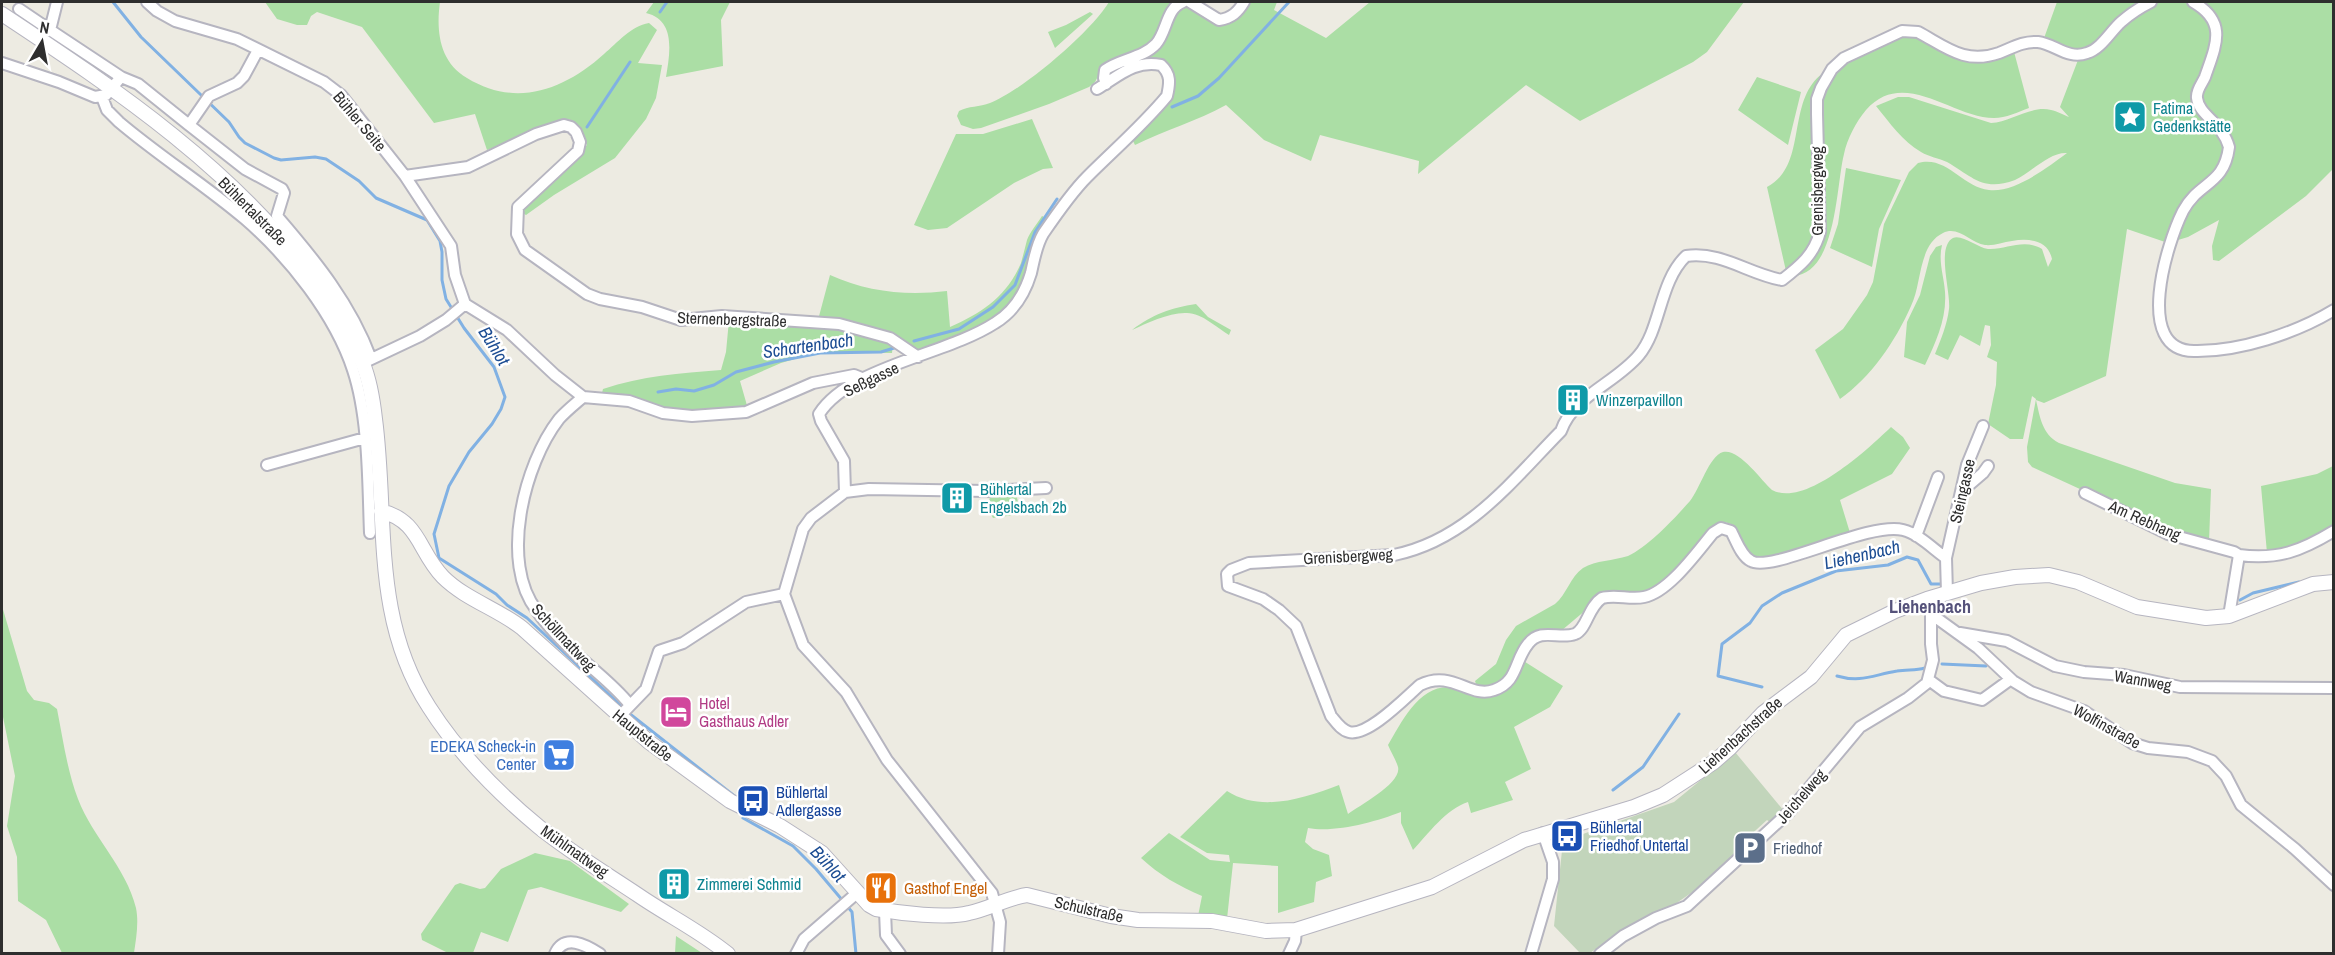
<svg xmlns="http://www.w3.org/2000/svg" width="2335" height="955" font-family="'Archivo Narrow',sans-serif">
	<rect width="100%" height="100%" fill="#edebe2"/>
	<!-- green -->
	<path fill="#abdea5" d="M265,2h175c-4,28 -1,60 27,76 49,30 97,12 137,-24 13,-11 27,-28 45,-31l8,7 -19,33 24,2 -6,33 -10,21 -31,39 -61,37 -28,20 -5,-3 3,-6 63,-61 -18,-26 -82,31 -12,-36 -41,9 -72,-96 -45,-15 -6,4 -4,9h-10l-20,-6z
		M654,2h76l-9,18 2,46 -57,11c4,-24 10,-57 -20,-64z
		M1109,2h68l-24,39 -10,9 -41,19 -7,13 -6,5 -40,17 -68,24 -8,1 -12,-4 -4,-9 2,-5c9,-5 21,-4 31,-8 33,-13 101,-71 119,-101z
		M1248,2h29l-3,8 52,28 44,-36h374l-37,50 -14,10 -113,59 -54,-36 -108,89 1,-13 -99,-26 -9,26 -47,-21 -38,-35c-29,16 -61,25 -91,40l-4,-8 40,-45 -11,-32c-19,-3 -34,8 -51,16l1,-6 37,-17 28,-42 11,-8 31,19z
		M2057,2h276v167l-27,27 -87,65 -6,-1 -1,-14 7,-26 -31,17 -20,6 -41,-14 -21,147 -62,27 -8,-3c4,17 6,34 23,43l116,40 36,6 -2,53 -29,-7 -148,-68 -4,-5 -1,-15 9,-48 -4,-3 -9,43h-13l-22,-15 8,-39 1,-23 -10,-5 4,-12 -1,-19 -5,-1 -5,21 -20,-11 -12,25 -13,-6c6,-15 12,-29 14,-45 2,-17 -13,-62 4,-71 9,-4 25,10 35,11 19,1 35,-11 54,0l6,18 4,-8c-4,-19 -23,-21 -40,-18 -9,1 -18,5 -27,4 -14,-2 -27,-20 -42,-12 -25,12 -21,51 -32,73 -16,36 -40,71 -71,93l-25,-49 28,-21 24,-34 6,-13 11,-58 25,-52 9,-9c29,-8 44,24 71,27 26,3 59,-23 78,-37 -18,-1 -35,19 -52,27 -32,12 -42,-3 -68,-18 -8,-4 -18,-5 -26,-10 -19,-11 -31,-29 -45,-46l22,-9h11l82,26c20,-1 40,-18 60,-13 6,1 13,5 18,7l-9,-10 18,-47 -35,-19z
		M1090,12l3,2 -38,34 -7,-16 18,-7z
		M1911,33l46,23 56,-8 16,60c-11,4 -23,10 -35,10 -42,0 -90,-51 -128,-8 -10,12 -19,29 -22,44 -8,31 -7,120 -51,122l24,-27 3,-150 21,-36 55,-28z
		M1823,73l3,1 -9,17 -1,137 -9,27 -21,16 -19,-84c42,-22 18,-86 56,-114z
		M1757,77l44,15 -13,53 -50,-35z
		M1032,119l21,49 -10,1 -29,14 -67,45 -19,2 -14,-5 42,-91h27z
		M1846,168l55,12 -22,49 -7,38 -42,-19 8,-24z
		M1042,216l6,3 -27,68 -8,15 -13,13 -15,10 -67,27 -100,-32 12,-45c37,17 77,21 117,16l3,36c32,-14 57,-31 71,-64 2,-7 4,-15 6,-23 3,-8 10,-16 15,-24z
		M1942,245c-4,17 2,31 3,47 2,26 -9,50 -20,73l-21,-8 3,-35 13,-27 10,-39 6,-9z
		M1196,304l12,13 23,13 -2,5c-12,-7 -27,-22 -42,-22 -17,-1 -40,10 -55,17 21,-16 39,-22 64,-26z
		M729,320l50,7h62l52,16 -1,10 -73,-1 -38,11 -41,18 8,28 -74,2 -72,-18 1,-4c39,-13 77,-16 118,-19l5,-18z
		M1891,427l12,10 7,11 -18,26 -52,26 11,36 -90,23c-20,-4 -21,-17 -28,-34l-8,-3 -4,1 -59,62 -20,9 -36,-1 -45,38h-19l-31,42 -17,14h-17l-2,-6 21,-17 10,-24 10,-14 39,-22c12,-10 15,-27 28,-36 13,-8 30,-7 45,-12 21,-10 46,-37 62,-55 10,-12 19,-45 33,-49 16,-4 38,28 49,38 33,18 96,-41 119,-63z
		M2333,466v63l-24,13 -42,11 -6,-67 56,-12z
		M993,494h23l5,20 -28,4 -5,-9 2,-13z
		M2,606l25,85 7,9 15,3 8,6c6,30 10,61 21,90 15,39 48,68 58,109 3,15 0,31 -2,45h-72l-16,-33 -28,-19 -1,-44 -10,-31 8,-50 -13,-64z
		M1522,660l41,26 -13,21 -36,20 17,42 -26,13 8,18 -42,13 -3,-11c-22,7 -40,32 -55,48l-12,-27v-11c-26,10 -66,21 -93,16l-3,14 8,7 16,6 3,21 -16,6 -2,20 -36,11v-47l-45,-3 -6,56 -29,-3 4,-20c-23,-10 -43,-21 -61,-38l28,-25 41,27 20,2 -1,-7 -22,-2 -27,-16 47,-46c34,22 78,7 112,-6l9,29c12,-9 54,-31 50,-47 -2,-7 -7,-15 -10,-22 13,-22 30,-58 60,-58 12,-1 25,6 37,10z
		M535,853l35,8 59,43 -8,8 -80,-25 -13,3 -20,52 -27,-10 -8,21h-25l-26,-13 -1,-6 34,-49 5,-2 20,6 5,-1 16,-19z
		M676,936l26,17h-27z"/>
	<!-- cemetery -->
	<path fill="#c2d5bb" d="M1735,752l49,59 -12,13 -5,-4 -33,30v6l-33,30 -33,23 -40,18 -38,26h-10l-26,-27 9,-85 111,-39z"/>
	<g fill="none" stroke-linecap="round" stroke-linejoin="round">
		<!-- stream -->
		<path stroke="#81b1e3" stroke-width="3" d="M113,2l28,35 88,85 10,15 6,6 29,15 7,2 34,-3 11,2 33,22 17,17 51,22 13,21 2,11v28l4,19 18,29 30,39 11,30 -4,12 -9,15 -23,28 -20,34 -15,48 5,24 57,36 11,11 20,13 103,96 107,84
			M660,12l7,-10
			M1172,107l26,-11 21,-18 70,-76
			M587,127l43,-65
			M914,341l45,-12 34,-22 22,-22 20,-53 22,-33
			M658,392l18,-3 18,2 20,-6 22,-13 38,-10 46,-9 61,-1 13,-4
			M2240,600l13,-7 46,-11
			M1942,664l44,2
			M1837,676c24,7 36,-1 60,-5 10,-2 18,0 28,-3
			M1762,687l-44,-11 4,-32 28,-21 12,-17 20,-13 54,-22 52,-6 19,-8 11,3 13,24h11
			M1613,790l30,-23 36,-53
			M743,818l50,28 23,23 27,32
			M847,906l5,6 4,42"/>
		<defs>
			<path id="street" d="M57,2l-7,28 71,47
				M147,2l10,9 18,10 62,18 87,43 17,13 64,81 46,70 4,29 10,29
				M1190,2l29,18c13,-2 19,-8 25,-18
				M2193,2c35,20 23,43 12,75 -3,7 -9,13 -8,21 2,18 25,24 32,49 -5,39 -30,34 -46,64 -16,32 -50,140 11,140 45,1 102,-18 140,-41
				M19,9l31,21
				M2,63l57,19 36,15 11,-2 15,-18 17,7 51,41 20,-29 28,-13 7,-7 14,-26
				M1106,84l-2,-6 1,-8c15,-11 38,-12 51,-26 11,-12 10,-36 27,-42
				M102,97l5,13 12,12c40,34 86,63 126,97 44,38 90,96 108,151 16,48 15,113 17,163
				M189,125l56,44 37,20 2,4 -7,23c38,44 74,88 94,143
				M405,176l63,-9 68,-33 28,-9 7,2 5,5 4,10 -2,9 -60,56 -1,27 8,16 62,44 13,5 42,8 39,13 41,-4 117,8 51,14 28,19
				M465,304l42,26 48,45 28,22 46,4 34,12 29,3 54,-4 67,-29 41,-8 10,4
				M365,362l55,-26 26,-16 19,-16
				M583,397c-8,7 -17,14 -24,22 -35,45 -60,144 -22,192 11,16 26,31 40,44 18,16 38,31 53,50
				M267,465l98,-27
				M1962,491l21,-18 5,-7
				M845,492l24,-3 118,2 59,-3
				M2085,493l83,41 66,18 5,3 -10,61
				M1916,536l22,-59
				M2239,555c39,5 62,-4 95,-24
				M1946,558c-13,-9 -27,-24 -43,-28 -34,-9 -131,43 -152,31 -10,-5 -15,-21 -20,-30l-10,-3 -8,5c-16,19 -44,59 -69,64 -14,3 -29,-3 -42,1 -14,9 -15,31 -27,36 -16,6 -34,-7 -47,10 -14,17 -10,38 -34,46 -24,9 -42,-21 -74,-5 -14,12 -52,52 -71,47 -8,-2 -13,-10 -18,-16l-35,-90 -17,-16 -16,-11 -35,-13 -1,-12 4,-4 18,-7 145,-8c73,-15 117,-73 167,-124 12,-35 55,-48 78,-76 22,-26 20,-73 47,-99 36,-5 62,18 96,24 18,-14 32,-25 38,-48l-3,-118v-15l4,-11 11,-19 12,-11 58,-27 16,1c28,15 47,33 81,21 13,-5 24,-12 39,-11 17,2 30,18 49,11 14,-4 23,-21 34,-31 9,-8 20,-15 30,-20
				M1947,593l-1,-35 21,-93 16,-39
				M1931,614l47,34 35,33 18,11 53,19 48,32 16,5 40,4 24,9 14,15 15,29 54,44 39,36
				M1960,633l47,8 48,25 29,6 40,3 56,12 154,1
				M1929,680l15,11 38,9 29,-21
				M619,717l27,-28 13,-38 24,-8 63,-41 38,-8
				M885,911l1,24 14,19
				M555,954c9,-21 31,-9 45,0
				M796,954l8,-15 53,-46
				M998,954l2,-32 -8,-29 -105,-133 -41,-68 -43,-47 -19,-51 19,-65 8,-11 34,-26 -1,-31 -23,-40 -2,-7c31,-48 127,-59 176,-91 18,-11 30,-30 36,-50 3,-13 5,-27 12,-39 13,-19 28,-41 44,-57 27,-27 56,-52 80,-81 3,-13 4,-22 -6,-31 -27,-5 -42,11 -64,24
				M1289,954l6,-13 1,-11
				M1531,954l22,-75v-17l-10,-29
				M1600,954l23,-18 33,-18 31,-12 102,-94 71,-85 48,-29 19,-15 6,-23 -2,-16v-30l-4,-15"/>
			<path id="secondary" d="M2,14c115,76 237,158 318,273 17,24 33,50 43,77 7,17 10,37 12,55 13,99 -4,199 54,288 28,44 69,86 110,120 31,25 66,46 99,68 29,20 62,36 90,59
				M381,511c39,10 37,40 62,66 22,22 55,32 79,51l127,114 81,59 50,25 42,27 47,52 7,4c23,4 71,10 93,4 20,-4 38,-15 58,-18l84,21 27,4 74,1 54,10 30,-1 136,-43 92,-47 110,-33 29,-12 51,-33 16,-14 33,-35 48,-36 35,-42 49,-24 32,-12 54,-16 34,-6 34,-2 29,7 59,25 69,11 23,-2 84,-32 21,-2"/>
		</defs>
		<!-- street casing -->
		<use href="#street" stroke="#b6b5c0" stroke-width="14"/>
		<!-- secondary casing -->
		<use href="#secondary" stroke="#b6b5c0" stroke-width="16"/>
		<!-- street -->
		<use href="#street" stroke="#fff" stroke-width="10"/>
		<!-- secondary -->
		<use href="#secondary" stroke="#fff" stroke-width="14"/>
	</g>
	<!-- icons -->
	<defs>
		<symbol id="sight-square" viewBox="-11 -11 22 22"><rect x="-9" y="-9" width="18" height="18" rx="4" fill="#0f9aa8" stroke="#fff"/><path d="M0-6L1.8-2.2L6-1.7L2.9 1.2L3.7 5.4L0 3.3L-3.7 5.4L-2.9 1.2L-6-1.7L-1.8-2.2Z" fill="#fff"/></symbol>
		<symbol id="building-square" viewBox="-11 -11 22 22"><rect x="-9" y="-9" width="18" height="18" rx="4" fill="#0f9aa8" stroke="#fff"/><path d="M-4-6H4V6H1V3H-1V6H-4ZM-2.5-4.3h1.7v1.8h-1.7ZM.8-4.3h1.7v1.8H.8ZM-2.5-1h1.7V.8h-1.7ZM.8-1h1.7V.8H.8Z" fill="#fff"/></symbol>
		<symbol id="hotel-square" viewBox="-11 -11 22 22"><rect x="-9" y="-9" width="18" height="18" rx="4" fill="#d1479c" stroke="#fff"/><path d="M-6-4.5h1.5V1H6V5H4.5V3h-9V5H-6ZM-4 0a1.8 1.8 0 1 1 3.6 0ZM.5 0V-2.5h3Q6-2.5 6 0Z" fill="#fff"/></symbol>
		<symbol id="supermarket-square" viewBox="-11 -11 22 22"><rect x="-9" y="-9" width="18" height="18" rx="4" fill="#3f7fe0" stroke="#fff"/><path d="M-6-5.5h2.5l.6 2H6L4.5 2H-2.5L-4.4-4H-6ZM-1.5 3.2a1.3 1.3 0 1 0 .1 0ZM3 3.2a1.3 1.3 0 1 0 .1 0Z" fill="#fff"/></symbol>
		<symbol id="bus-square" viewBox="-11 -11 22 22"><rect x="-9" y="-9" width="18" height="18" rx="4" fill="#1a4fb4" stroke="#fff"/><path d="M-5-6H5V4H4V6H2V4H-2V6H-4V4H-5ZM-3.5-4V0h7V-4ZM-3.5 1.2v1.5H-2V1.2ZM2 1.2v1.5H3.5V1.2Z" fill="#fff"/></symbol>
		<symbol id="parking-square" viewBox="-11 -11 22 22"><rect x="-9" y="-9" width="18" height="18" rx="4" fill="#5c6f8a" stroke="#fff"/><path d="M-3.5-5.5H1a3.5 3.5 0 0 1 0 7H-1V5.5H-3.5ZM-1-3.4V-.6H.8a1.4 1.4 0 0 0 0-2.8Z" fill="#fff"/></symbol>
		<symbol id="restaurant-square" viewBox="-11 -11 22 22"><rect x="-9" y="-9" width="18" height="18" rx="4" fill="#e8710a" stroke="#fff"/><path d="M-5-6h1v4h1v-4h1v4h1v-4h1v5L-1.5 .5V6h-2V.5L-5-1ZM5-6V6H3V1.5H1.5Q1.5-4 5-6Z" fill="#fff"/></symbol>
	</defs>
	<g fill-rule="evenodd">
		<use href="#sight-square" x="2111" y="98" width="38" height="38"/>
		<use href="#building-square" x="1554" y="381" width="38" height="38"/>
		<use href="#building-square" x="938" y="479" width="38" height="38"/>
		<use href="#hotel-square" x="657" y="693" width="38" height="38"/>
		<use href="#supermarket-square" x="540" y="736" width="38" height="38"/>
		<use href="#bus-square" x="734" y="782" width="38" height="38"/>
		<use href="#bus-square" x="1548" y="817" width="38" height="38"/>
		<use href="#parking-square" x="1731" y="829" width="38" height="38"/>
		<use href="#building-square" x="655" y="865" width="38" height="38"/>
		<use href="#restaurant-square" x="862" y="869" width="38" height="38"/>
	</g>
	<g text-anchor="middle" stroke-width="5" stroke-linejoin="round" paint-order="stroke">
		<!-- culture labels -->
		<g font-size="16" fill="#0d838f" stroke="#fff" text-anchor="start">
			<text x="2153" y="114">Fatima<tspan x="2153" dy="18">Gedenkstätte</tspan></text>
			<text x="1596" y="406">Winzerpavillon</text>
			<text x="980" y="495">Bühlertal<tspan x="980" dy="18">Engelsbach 2b</tspan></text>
			<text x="697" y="890">Zimmerei Schmid</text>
		</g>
		<!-- street labels -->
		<g font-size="16" fill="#2e2e2e" stroke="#fff">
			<text transform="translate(360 121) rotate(50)" y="6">Bühler Seite</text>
			<text transform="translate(1817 191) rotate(-90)" y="6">Grenisbergweg</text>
			<text transform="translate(253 211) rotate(45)" y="6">Bühlertalstraße</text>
			<text transform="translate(732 319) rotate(2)" y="6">Sternenbergstraße</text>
			<text transform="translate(871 379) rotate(-26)" y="6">Seßgasse</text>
			<text transform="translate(1962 491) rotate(-77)" y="6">Steingasse</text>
			<text transform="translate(2145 520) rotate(24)" y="6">Am Rebhang</text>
			<text transform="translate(1348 556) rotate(-3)" y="6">Grenisbergweg</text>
			<text transform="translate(564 637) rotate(47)" y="6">Schöllmattweg</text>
			<text transform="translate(2143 680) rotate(10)" y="6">Wannweg</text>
			<text transform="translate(2107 726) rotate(29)" y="6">Wolfinstraße</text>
			<text transform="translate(643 735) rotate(39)" y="6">Hauptstraße</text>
			<text transform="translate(1740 735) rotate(-42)" y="6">Liehenbachstraße</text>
			<text transform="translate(1801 796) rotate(-49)" y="6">Jeichelweg</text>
			<text transform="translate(575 851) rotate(35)" y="6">Mühlmattweg</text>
			<text transform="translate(1089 909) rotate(13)" y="6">Schulstraße</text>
		</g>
		<!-- hotel labels -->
		<g font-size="16" fill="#b23c85" stroke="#fff" text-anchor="start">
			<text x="699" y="709">Hotel<tspan x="699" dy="18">Gasthaus Adler</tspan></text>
		</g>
		<!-- shop labels -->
		<g font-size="16" fill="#366cbe" stroke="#fff" text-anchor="end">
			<text x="536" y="752">EDEKA Scheck-in<tspan x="536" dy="18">Center</tspan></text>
		</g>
		<!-- transit labels -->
		<g font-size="16" fill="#164399" stroke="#fff" text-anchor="start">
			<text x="776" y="798">Bühlertal<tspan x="776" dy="18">Adlergasse</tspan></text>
			<text x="1590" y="833">Bühlertal<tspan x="1590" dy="18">Friedhof Untertal</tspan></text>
		</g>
		<!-- service labels -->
		<g font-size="16" fill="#4e5e75" stroke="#fff" text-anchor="start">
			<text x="1773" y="854">Friedhof</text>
		</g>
		<!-- food labels -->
		<g font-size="16" fill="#c56008" stroke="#fff" text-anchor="start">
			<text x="904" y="894">Gasthof Engel</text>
		</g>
		<!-- water labels -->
		<g font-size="18" font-style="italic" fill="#1c4d93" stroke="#fff">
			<text transform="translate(494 346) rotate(58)" y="6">Bühlot</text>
			<text transform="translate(808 346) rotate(-8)" y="6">Schartenbach</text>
			<text transform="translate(1862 555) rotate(-13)" y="6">Liehenbach</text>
			<text transform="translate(828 864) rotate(47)" y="6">Bühlot</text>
		</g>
		<!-- neighbourhood labels -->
		<g font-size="18" font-weight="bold" fill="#55527a" stroke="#fff">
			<text x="1930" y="613">Liehenbach</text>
		</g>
	</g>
	<!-- border -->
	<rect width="2335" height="955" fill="none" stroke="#2e2e2e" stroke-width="6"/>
	<!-- north arrow -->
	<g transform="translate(42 42) rotate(10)" stroke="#ffffff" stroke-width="4.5" paint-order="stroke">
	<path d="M0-4.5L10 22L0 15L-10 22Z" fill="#2e2e2e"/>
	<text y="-9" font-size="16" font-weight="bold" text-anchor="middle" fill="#2e2e2e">N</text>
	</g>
</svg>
